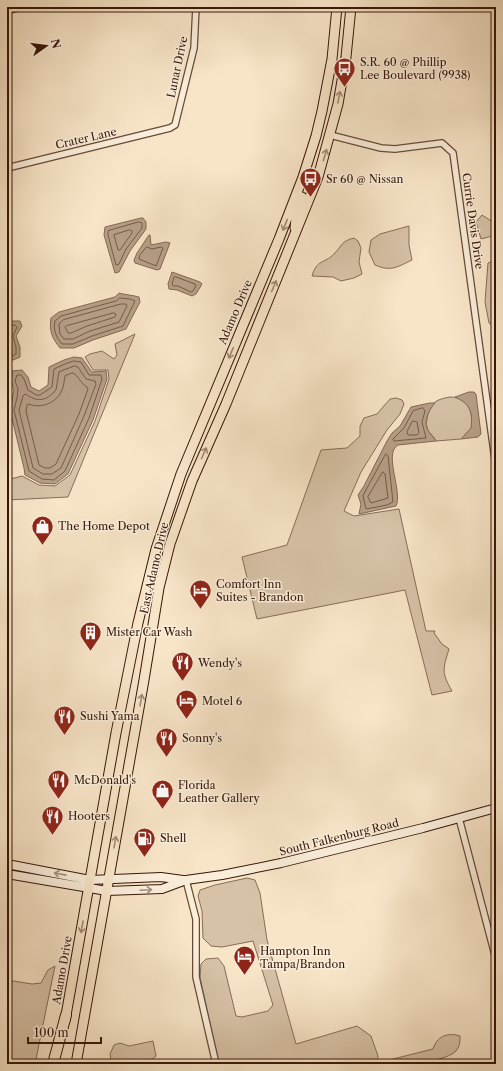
<svg xmlns="http://www.w3.org/2000/svg" width="503" height="1071" font-family="'Libre Caslon Text',serif">
	<rect width="100%" height="100%" fill="#f8e5c8"/>
	<filter id="stains"><feTurbulence type="fractalNoise" baseFrequency=".005" numOctaves="4"/><feColorMatrix values="0 0 0 0 .2 0 0 0 0 .09 0 0 0 0 .02 0 0 0 .5 -.17"/></filter>
	<radialGradient id="worn" r=".72"><stop offset=".6" stop-color="#630" stop-opacity="0"/><stop offset="1" stop-color="#630" stop-opacity=".3"/></radialGradient>
	<!-- green -->
	<path fill="#d7c2a7" stroke="#876c58" d="M482,215l14,9v11l-15,4 -5,-17z
		M409,226v19l3,15c-15,7 -21,12 -37,5l-6,-13 2,-12 9,-6z
		M354,238l4,3 3,7 -2,14 3,12 -8,4 -13,3 -8,-4 -21,-1c5,-17 12,-12 22,-22 8,-8 7,-13 20,-16z
		M496,260v68h-1l-6,-5 -4,-21 3,-39z
		M135,334l-67,163 -61,3v-20l15,-4 17,9 16,1 15,-11 25,-54 14,-42 -1,-9h-15l-8,-13 5,-3 12,-3 12,8 3,-4 -2,-11z
		M450,397c18,0 23,15 22,31l-11,11 -25,2c-2,-5 -7,-7 -9,-13 -2,-7 2,-21 8,-26 4,-3 10,-4 15,-5z
		M396,398l6,2 2,4 -4,10 -13,16 -26,42 -17,39 10,5 45,-7 27,122h9l-1,2 8,11 7,5c-6,20 -8,23 3,42l-20,4 -27,-105 -148,29 -15,-62 45,-12 34,-95 26,-2 13,-12v-10l4,-8 13,-4 13,-15z
		M247,878l8,2 5,13 7,47 29,104 61,-18 14,10 7,20 -1,7 56,-14c4,-13 15,-17 27,-13 0,6 0,10 -4,15 -6,7 -30,11 -40,13h-197l-19,-86 1,-14 5,-5 12,-1 6,8 12,50 6,1 26,-6 5,-6 -20,-64 -31,6 -11,-1 -8,-8 -1,-27 -4,-15 2,-6 15,-5z
		M55,966l-20,98h-28v-84l25,4 9,-1 7,-13z
		M153,1041l3,15 -10,8h-34l-2,-10 4,-9 6,-2 9,3z"/>
	<!-- water -->
	<path fill="#b69f87" stroke="#836854" d="M141,218h2l3,4v7l-16,22 -11,21 -4,1 -11,-38 1,-8z
		M149,235h1l1,10 15,-3 4,1 -10,26 -3,1 -22,-7 -1,-3 3,-7z
		M172,272l28,10 2,2 -6,10 -4,2 -15,-6 -8,-1 -1,-5z
		M119,293c7,2 13,2 20,4l1,5 -14,27 -33,11 -19,8h-14c-8,-10 -11,-17 -9,-30l8,-6 56,-15z
		M11,321h9l2,5 -6,10 4,11v10l-7,3 -6,-1v-36z
		M74,357l8,1 10,14 14,-1 1,8 -14,41 -25,54 -13,10 -15,-1 -15,-8 -1,-7 -14,-58 4,-20 -3,-9 1,-10 10,-1 6,7 3,10 8,4 9,-6 1,-18 15,-7z
		M469,392h5l2,2 5,40 -3,3 -17,2 10,-11c2,-17 -1,-24 -16,-31z
		M430,403h5c-7,8 -13,21 -5,30 2,4 4,4 6,8l-38,4c-15,8 5,47 -2,61l-37,8 2,-10 -3,-9 6,-9 23,-45 5,-8 8,-7 11,-19z"/>
	<g fill="none" stroke-linecap="round" stroke-linejoin="round">
		<!-- shore -->
		<path stroke="#765a48" stroke-width="1" d="M139,222l3,1v5l-16,21 -7,15 -3,1 -8,-30v-4z
			M130,230l2,1v2l-12,17h-2l-4,-15z
			M147,247l5,2 9,-2 2,1 -7,18 -17,-7 1,-4z
			M176,277l19,7 1,2 -3,5 -2,1 -13,-6h-5l-1,-2 2,-7z
			M120,298l10,1 5,2 -12,25 -31,10 -19,8h-11c-6,-7 -9,-14 -7,-23l6,-5 55,-15z
			M121,304h5l1,2 -8,16 -29,9 -17,8h-9l-4,-5 -1,-10 4,-4z
			M114,313l2,1 -1,3 -28,9 -16,7h-3l-3,-6 1,-1z
			M7,326l8,-1 2,2 -4,9 3,11v7l-3,2h-6
			M74,361l7,1 8,13h12l1,4 -13,39 -24,53 -11,9 -12,-1 -13,-8 -15,-61 3,-12 1,-9 -3,-8 2,-6h4l3,4 4,11 8,5h4l12,-8 2,-18 11,-5z
			M75,366l3,1 8,12 9,2 1,3 -12,32 -23,52 -9,6h-9l-10,-6 -14,-58 4,-14 2,-2c13,8 20,8 31,-4l3,-18z
			M73,373c6,3 7,10 14,14l1,2 -9,25 -23,50 -6,4h-5l-6,-3 -13,-54 1,-6 2,-1c11,5 27,-1 32,-12 3,-5 3,-11 4,-16z
			M423,408l2,3 -3,11 4,16 -32,3 -1,-2 11,-11 9,-17z
			M413,421l4,1 2,11 -2,2h-9l-1,-3z
			M386,454l2,2 5,46 -6,3 -21,4 -3,-13z
			M383,472l2,2 3,24 -17,5 -3,-6z"/>
		<defs>
			<path id="street" d="M7,11l15,-4
				M330,135l51,13 14,1 47,-6 11,10 43,314
				M7,168l163,-40 5,-3 19,-77 2,-41
				M459,818l37,141
				M186,880l10,39v58l20,87"/>
			<path id="secondary" d="M7,864l83,16 71,-3 22,3
				M7,874l100,17 55,-2 24,-9 36,-5 59,-12 142,-35 73,-20"/>
			<path id="primary" d="M295,228l1,-9 6,-22
				M65,1021l51,-288 22,-110 18,-74 25,-75 98,-235 24,-62 13,-41 6,-25 10,-52 5,-52
				M76,1064l68,-384 15,-92 11,-44 22,-63 34,-77 92,-227 20,-73 8,-47 5,-50"/>
			<path id="highway" d="M53,1064l13,-49"/>
		</defs>
		<!-- street casing -->
		<use href="#street" stroke="#674a38" stroke-width="8"/>
		<!-- secondary casing -->
		<use href="#secondary" stroke="#371608" stroke-width="10"/>
		<!-- primary casing -->
		<use href="#primary" stroke="#371608" stroke-width="11"/>
		<!-- highway casing -->
		<use href="#highway" stroke="#371608" stroke-width="12"/>
		<!-- street -->
		<use href="#street" stroke="#faeedb" stroke-width="5.5"/>
		<!-- secondary -->
		<use href="#secondary" stroke="#faeedb" stroke-width="8"/>
		<!-- primary -->
		<use href="#primary" stroke="#f8e5c8" stroke-width="9"/>
		<!-- highway -->
		<use href="#highway" stroke="#f8e5c8" stroke-width="10"/>
	</g>
	<!-- one-way arrows -->
	<defs><path id="oneway-shaft" d="M-6 0H5M1.5-3L5.5 0L1.5 3" fill="none" stroke-width="1.6" stroke-linecap="round" stroke-linejoin="round"/></defs>
	<g stroke="#a18872">
		<use href="#oneway-shaft" transform="translate(339 97) rotate(-79)"/>
		<use href="#oneway-shaft" transform="translate(325 155) rotate(-74)"/>
		<use href="#oneway-shaft" transform="translate(285 225) rotate(112)"/>
		<use href="#oneway-shaft" transform="translate(274 286) rotate(-67)"/>
		<use href="#oneway-shaft" transform="translate(231 353) rotate(113)"/>
		<use href="#oneway-shaft" transform="translate(204 453) rotate(-66)"/>
		<use href="#oneway-shaft" transform="translate(141 700) rotate(-80)"/>
		<use href="#oneway-shaft" transform="translate(115 842) rotate(-80)"/>
		<use href="#oneway-shaft" transform="translate(82 927) rotate(100)"/>
	</g>
	<g stroke="#a28d7c">
		<use href="#oneway-shaft" transform="translate(60 874) rotate(-169)"/>
		<use href="#oneway-shaft" transform="translate(146 890) rotate(-3)"/>
	</g>
	<!-- icons -->
	<defs>
		<symbol id="bus-pin" viewBox="-11 -11 22 30"><path d="M0 17L-7.5 6A9.5 9.5 0 1 1 7.5 6Z" fill="#8f2418" stroke="#faeedb"/><path d="M-5-6H5V4H4V6H2V4H-2V6H-4V4H-5ZM-3.5-4V0h7V-4ZM-3.5 1.2v1.5H-2V1.2ZM2 1.2v1.5H3.5V1.2Z" fill="#fff"/></symbol>
		<symbol id="shop-pin" viewBox="-11 -11 22 30"><path d="M0 17L-7.5 6A9.5 9.5 0 1 1 7.5 6Z" fill="#8f2418" stroke="#faeedb"/><path d="M-5-2.5h2.3a2.7 3.5 0 0 1 5.4 0H5L5.5 6h-11ZM-1.5-2.5h3a1.5 2.3 0 0 0-3 0Z" fill="#fff"/></symbol>
		<symbol id="hotel-pin" viewBox="-11 -11 22 30"><path d="M0 17L-7.5 6A9.5 9.5 0 1 1 7.5 6Z" fill="#8f2418" stroke="#faeedb"/><path d="M-6-4.5h1.5V1H6V5H4.5V3h-9V5H-6ZM-4 0a1.8 1.8 0 1 1 3.6 0ZM.5 0V-2.5h3Q6-2.5 6 0Z" fill="#fff"/></symbol>
		<symbol id="building-pin" viewBox="-11 -11 22 30"><path d="M0 17L-7.5 6A9.5 9.5 0 1 1 7.5 6Z" fill="#8f2418" stroke="#faeedb"/><path d="M-4-6H4V6H1V3H-1V6H-4ZM-2.5-4.3h1.7v1.8h-1.7ZM.8-4.3h1.7v1.8H.8ZM-2.5-1h1.7V.8h-1.7ZM.8-1h1.7V.8H.8Z" fill="#fff"/></symbol>
		<symbol id="restaurant-pin" viewBox="-11 -11 22 30"><path d="M0 17L-7.5 6A9.5 9.5 0 1 1 7.5 6Z" fill="#8f2418" stroke="#faeedb"/><path d="M-5-6h1v4h1v-4h1v4h1v-4h1v5L-1.5 .5V6h-2V.5L-5-1ZM5-6V6H3V1.5H1.5Q1.5-4 5-6Z" fill="#fff"/></symbol>
		<symbol id="fuel-pin" viewBox="-11 -11 22 30"><path d="M0 17L-7.5 6A9.5 9.5 0 1 1 7.5 6Z" fill="#8f2418" stroke="#faeedb"/><path d="M-5.5-6h7V0h2V4h1.3V-2.5L3-4.5l.8-.8L6-3V5H2.5V1h-1V6h-7ZM-4.2-4.7v3.2H.2V-4.7Z" fill="#fff"/></symbol>
	</defs>
	<g fill-rule="evenodd">
		<use href="#bus-pin" x="332" y="56" width="25" height="34"/>
		<use href="#bus-pin" x="298" y="166" width="25" height="34"/>
		<use href="#shop-pin" x="30" y="514" width="25" height="34"/>
		<use href="#hotel-pin" x="188" y="578" width="25" height="34"/>
		<use href="#building-pin" x="78" y="620" width="25" height="34"/>
		<use href="#restaurant-pin" x="170" y="650" width="25" height="34"/>
		<use href="#hotel-pin" x="174" y="688" width="25" height="34"/>
		<use href="#restaurant-pin" x="52" y="704" width="25" height="34"/>
		<use href="#restaurant-pin" x="154" y="726" width="25" height="34"/>
		<use href="#restaurant-pin" x="46" y="768" width="25" height="34"/>
		<use href="#shop-pin" x="150" y="778" width="25" height="34"/>
		<use href="#restaurant-pin" x="40" y="804" width="25" height="34"/>
		<use href="#fuel-pin" x="132" y="826" width="25" height="34"/>
		<use href="#hotel-pin" x="232" y="944" width="25" height="34"/>
	</g>
	<g text-anchor="middle" stroke-width="3" stroke-linejoin="round" paint-order="stroke">
		<!-- poi labels -->
		<g font-size="11" fill="#371608" stroke="#faeedb" text-anchor="start">
			<text x="360" y="66">S.R. 60 @ Phillip<tspan x="360" dy="13">Lee Boulevard (9938)</tspan></text>
			<text x="326" y="183">Sr 60 @ Nissan</text>
			<text x="58" y="530">The Home Depot</text>
			<text x="216" y="588">Comfort Inn<tspan x="216" dy="13">Suites - Brandon</tspan></text>
			<text x="106" y="636">Mister Car Wash</text>
			<text x="198" y="667">Wendy's</text>
			<text x="202" y="705">Motel 6</text>
			<text x="80" y="720">Sushi Yama</text>
			<text x="182" y="742">Sonny's</text>
			<text x="74" y="784">McDonald's</text>
			<text x="178" y="789">Florida<tspan x="178" dy="13">Leather Gallery</tspan></text>
			<text x="68" y="820">Hooters</text>
			<text x="160" y="842">Shell</text>
			<text x="260" y="955">Hampton Inn<tspan x="260" dy="13">Tampa/Brandon</tspan></text>
		</g>
		<!-- street labels -->
		<g font-size="11" fill="#371608" stroke="#faeedb">
			<text transform="translate(177 67) rotate(-78)" y="4">Lunar Drive</text>
			<text transform="translate(86 138) rotate(-13)" y="4">Crater Lane</text>
			<text transform="translate(473 221) rotate(82)" y="4">Currie Davis Drive</text>
			<text transform="translate(235 312) rotate(-67)" y="4">Adamo Drive</text>
			<text transform="translate(154 568) rotate(-77)" y="4">East Adamo Drive</text>
			<text transform="translate(339 837) rotate(-14)" y="4">South Falkenburg Road</text>
			<text transform="translate(62 970) rotate(-80)" y="4">Adamo Drive</text>
		</g>
	</g>
	<!-- margin -->
	<rect width="503" height="1071" fill="none" stroke="#f8e5c8" stroke-width="24"/>
	<rect x="8" y="8" width="487" height="1055" fill="none" stroke="#371608" stroke-width="2"/>
	<rect x="12" y="12" width="479" height="1047" fill="none" stroke="#371608"/>
	<!-- north arrow -->
	<g transform="translate(46 46) rotate(76)" stroke="#faeedb" stroke-width="3" paint-order="stroke">
	<path d="M0-3L7 15L0 10L-7 15Z" fill="#371608"/>
	<text y="-6" font-size="11" font-weight="bold" text-anchor="middle" fill="#371608">N</text>
	</g>
	<!-- scale -->
	<path d="M28 1037v6h73v-6" fill="none" stroke="#371608" stroke-width="2"/>
	<text x="34" y="1037" font-size="12" fill="#371608" stroke="#faeedb" stroke-width="3" paint-order="stroke">100 m</text>
	<rect width="100%" height="100%" filter="url(#stains)"/>
	<rect width="100%" height="100%" fill="url(#worn)"/>
</svg>
